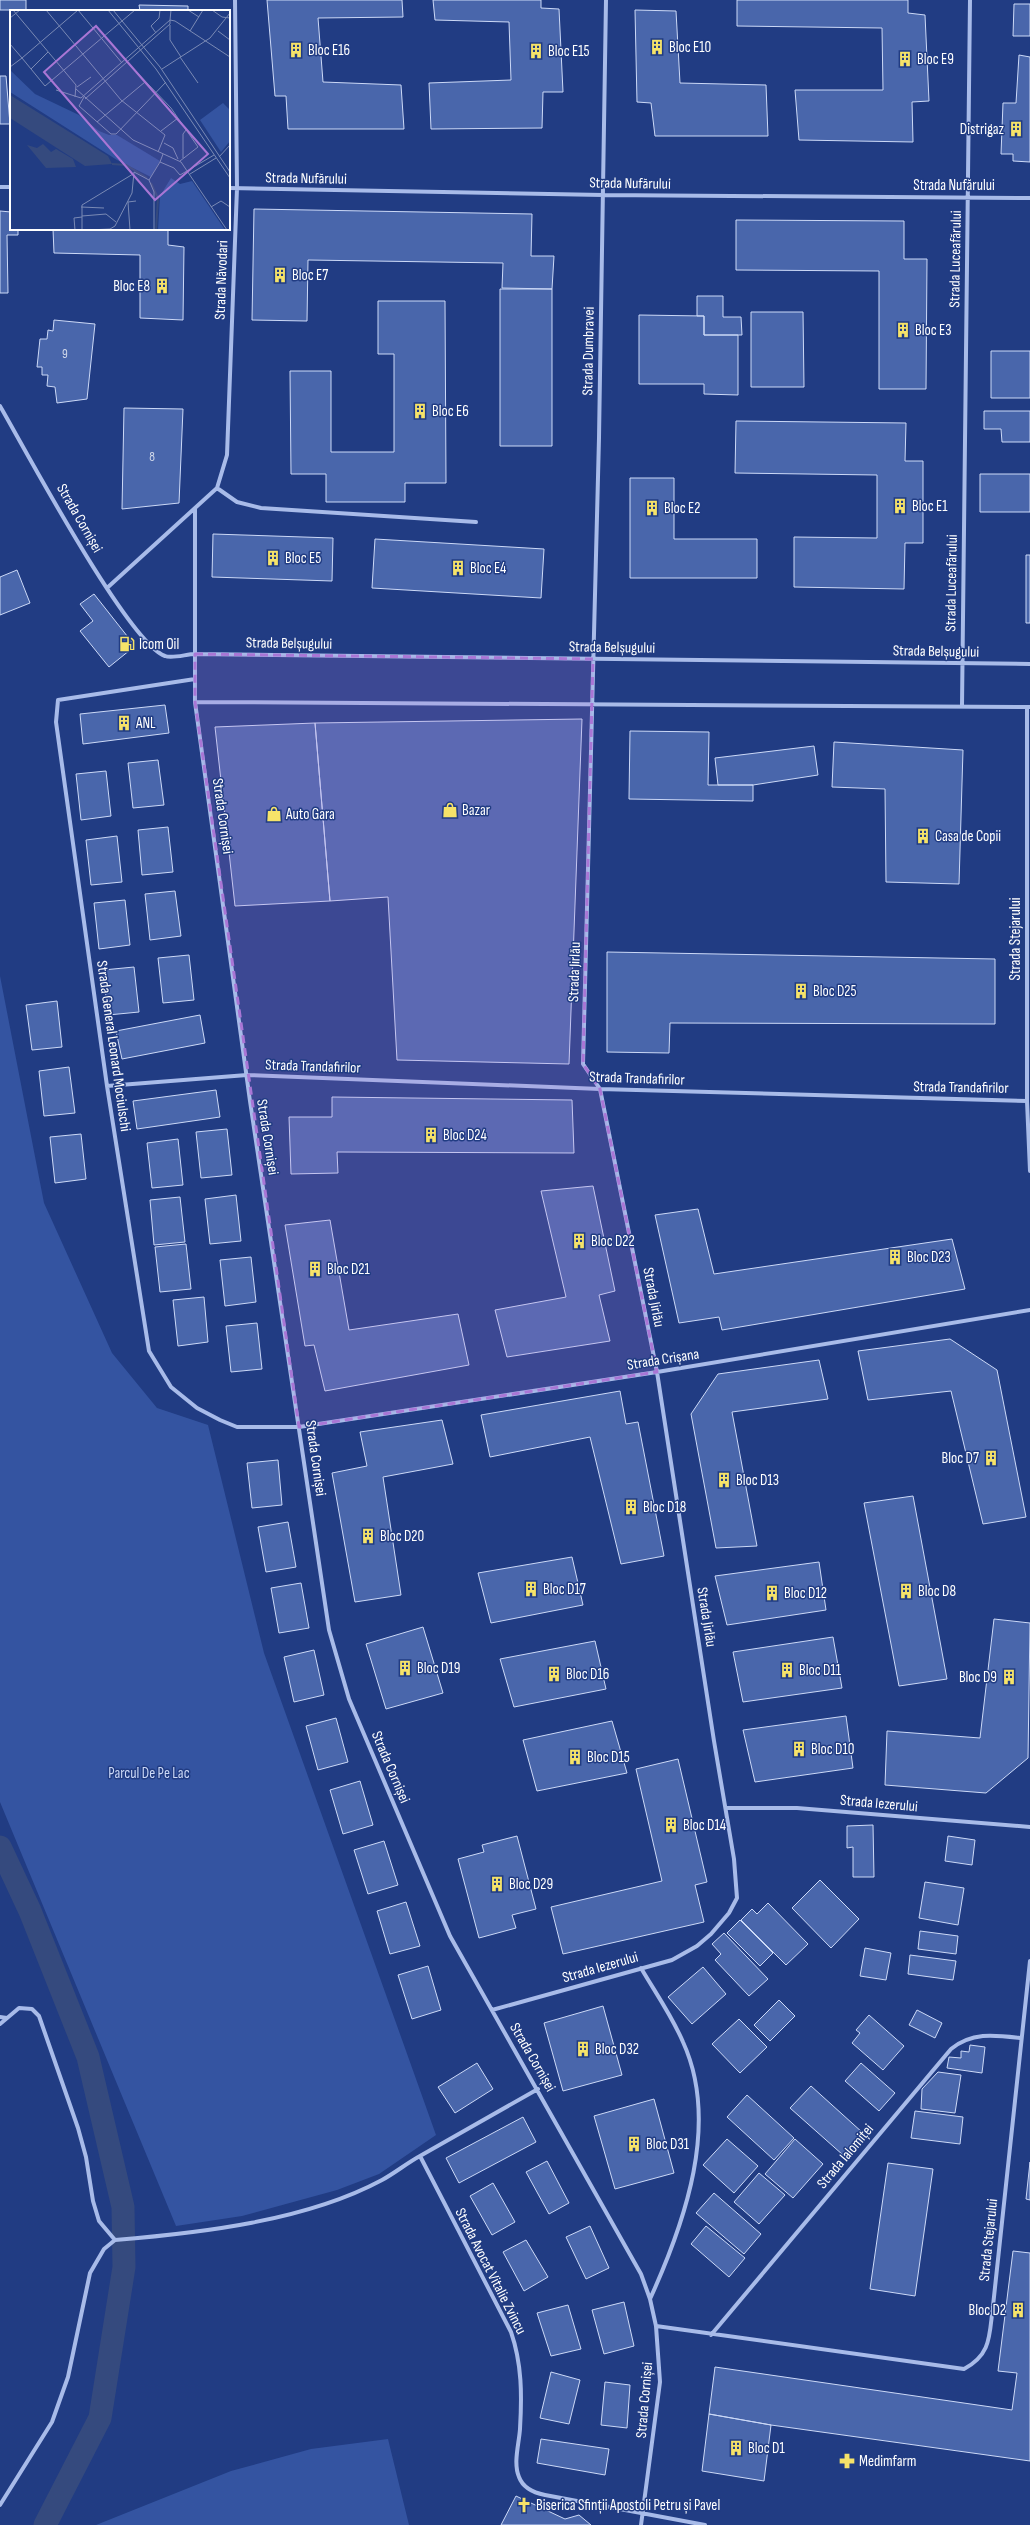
<svg xmlns="http://www.w3.org/2000/svg" width="1030" height="2525" font-family="'Sofia Sans Condensed',sans-serif">
	<rect width="100%" height="100%" fill="#213c83"/>
	<!-- green -->
	<path fill="#3454a1" d="M0,976l44,227 68,150 45,55 51,17 56,228 172,482 -57,39 -42,16 -95,26 -66,10 -176,-424z
		M388,2439l21,86h-313l135,-54 80,-22z"/>
	<g fill="none" stroke-linecap="round" stroke-linejoin="round">
		<!-- canal -->
		<path stroke="#354a7e" stroke-width="23" d="M0,1847l30,64 58,146 35,150 1,60 -24,151 -55,107"/>
	</g>
	<!-- building -->
	<path fill="#4966ab" stroke="#ccd9f7" d="M0,0h26v10h-26z
		M267,0h135l1,17 -85,1 5,64 78,3 3,44h-116l-2,-33h-11z
		M433,0h108v8l18,1 4,83h-20l-1,36 -111,1 -2,-46 82,-3 -2,-58 -74,-2z
		M737,0h171v13l17,2 4,86 -17,1 1,40 -114,-2 -4,-50h88l-1,-62 -145,-2z
		M1014,4h16v32h-17z
		M139,5l49,1v5h-48z
		M635,10l41,1 4,72 86,2 2,51h-113l-4,-33 -14,-1z
		M1019,55l11,2v105l-17,-1v-7h-12l2,-51h13z
		M0,76h6l4,48h-10z
		M254,209l278,5 -1,42h23l-2,33 -50,-1 1,-25 -195,-3 -1,61 -55,-1z
		M0,211l11,1v17h7v6h-11l1,58h-8z
		M736,220l168,1v38h23l-1,130h-47v-118l-143,-1z
		M53,229h115v16l16,2 -1,73 -43,-2v-63l-86,-2z
		M500,289h52v157h-52z
		M697,296h26v21h18l1,18h-38v-19h-7z
		M378,301h67l1,182h-41v19h-79v-28h-35l-1,-103h41v81h63v-98h-16z
		M751,312h52l1,75h-53z
		M639,315l65,1v19h34v60l-34,-1v-10h-65z
		M54,320l41,4 -8,75 -30,4 -2,-16 -8,-1 1,-11h-6v-8h-5l3,-28h7l1,-9 5,1z
		M991,351h39v47h-39z
		M124,408l59,1 -4,94 -57,6z
		M984,411h46v31h-28l-1,-13h-17z
		M736,421l170,2 -1,38h18v82h-18l-1,46 -110,-2v-50l83,1v-63l-142,-2z
		M980,474h50v38h-50z
		M630,478h44v61h83v39h-127z
		M213,534l120,4 -1,43 -120,-4z
		M375,539l169,10 -3,49 -169,-10z
		M1026,555h4v68h-4z
		M17,570l13,33 -30,12v-38z
		M94,594l41,52 -26,21 -29,-36 13,-10 -13,-17z
		M165,705l4,28 -86,11 -3,-30z
		M582,719l-13,345 -172,-4 -9,-163 -58,4 -15,-178z
		M315,723l15,178 -95,5 -20,-179z
		M630,731l79,1 -1,53h45v16l-124,-2z
		M834,742l129,8 -4,134 -73,-2 -1,-93 -53,-2z
		M814,746l4,29 -65,10h-35l-3,-27z
		M158,760l6,45 -31,3 -5,-45z
		M106,771l5,45 -30,4 -5,-46z
		M168,827l5,45 -31,3 -4,-45z
		M117,836l5,46 -31,3 -5,-45z
		M175,891l6,45 -31,4 -5,-46z
		M125,900l5,45 -31,4 -5,-46z
		M607,952l388,7v65l-325,-1 -1,30 -62,-1z
		M189,955l5,45 -31,3 -5,-45z
		M134,967l5,45 -31,3 -5,-45z
		M57,1001l5,46 -30,3 -6,-45z
		M200,1015l5,28 -83,16 -6,-28z
		M69,1067l6,46 -31,3 -5,-45z
		M216,1090l4,27 -83,12 -4,-28z
		M332,1097l240,3 2,53 -237,-1 1,21 -47,1 -2,-57h43z
		M227,1129l5,46 -31,3 -5,-46z
		M81,1134l5,45 -31,4 -5,-46z
		M178,1139l5,46 -31,3 -5,-45z
		M593,1186l22,105 -16,4 11,46 -103,16 -12,-47 71,-13 -25,-106z
		M236,1195l5,46 -31,3 -5,-45z
		M180,1197l5,45 -31,3 -4,-45z
		M698,1209l16,65 238,-35 13,50 -243,41 -3,-13 -40,6 -24,-108z
		M330,1220l19,110 109,-16 11,51 -144,26 -11,-46 -9,1 -20,-121z
		M186,1244l5,45 -31,3 -5,-45z
		M251,1257l5,45 -31,4 -5,-46z
		M204,1297l4,45 -30,4 -5,-46z
		M257,1323l5,46 -31,3 -5,-46z
		M950,1339l47,31 29,147 -43,7 -32,-133 -83,9 -10,-49z
		M819,1360l9,39 -96,13 25,134 -41,2 -25,-134 27,-40z
		M620,1391l6,33 12,-2 26,134 -43,8 -31,-127 -100,20 -9,-42z
		M442,1420l11,44 -70,13 18,118 -46,7 -23,-129 35,-7 -7,-34z
		M278,1460l4,45 -30,3 -5,-45z
		M913,1496l34,183 -48,7 -35,-183z
		M288,1522l8,45 -30,5 -8,-45z
		M572,1557l11,48 -92,18 -13,-50z
		M819,1562l7,48 -99,15 -12,-49z
		M301,1583l8,45 -30,5 -8,-45z
		M994,1619l36,4 -2,135 -42,35 -101,-8 2,-54 93,7z
		M423,1627l20,66 -57,16 -20,-65z
		M833,1637l9,51 -99,14 -10,-50z
		M595,1641l11,48 -92,18 -14,-48z
		M314,1650l10,45 -30,7 -10,-45z
		M846,1716l7,52 -98,14 -12,-52z
		M336,1718l12,44 -30,8 -12,-44z
		M612,1721l15,52 -90,18 -14,-51z
		M678,1759l29,123 -12,3 9,37 -141,32 -12,-47 111,-26 -26,-112z
		M360,1781l13,44 -30,9 -13,-44z
		M873,1825l1,52h-21v-30l-6,1v-22z
		M517,1836l19,73 -24,6 4,13 -37,10 -21,-79 26,-7 -2,-7z
		M948,1836l27,4 -3,25 -27,-4z
		M384,1841l14,44 -30,9 -14,-44z
		M820,1880l39,39 -28,29 -39,-40z
		M925,1882l39,6 -6,37 -39,-7z
		M406,1902l14,44 -30,8 -13,-43z
		M768,1903l40,41 -22,21 -45,-45 11,-11 5,5z
		M740,1920l33,33 -13,13 -33,-33z
		M920,1931l38,5 -2,18 -38,-5z
		M724,1933l44,46 -19,17 -34,-36 6,-6 -9,-10z
		M865,1948l26,5 -5,27 -26,-4z
		M910,1955l46,6 -3,19 -45,-6z
		M428,1966l13,44 -29,9 -14,-44z
		M703,1967l23,27 -34,30 -24,-27z
		M779,2000l16,16 -25,25 -16,-16z
		M603,2006l19,69 -59,16 -19,-68z
		M917,2010l25,13 -7,15 -26,-13z
		M869,2015l35,31 -21,24 -31,-27 8,-10 -4,-3z
		M739,2019l28,28 -27,26 -28,-29z
		M970,2045l15,2 -3,26 -35,-5 2,-11 12,1v-7l8,1z
		M477,2063l16,26 -38,24 -17,-26z
		M861,2063l34,30 -16,18 -34,-30z
		M938,2072l23,3 -6,38 -34,-4 1,-20z
		M811,2086l52,47 -20,22 -53,-47z
		M747,2095l47,43 -20,22 -47,-43z
		M654,2099l20,74 -59,16 -21,-73z
		M915,2111l48,6 -3,27 -49,-6z
		M523,2117l13,25 -77,41 -13,-25z
		M727,2139l31,27 -24,27 -31,-28z
		M795,2139l28,25 -30,34 -28,-24z
		M547,2161l22,42 -20,11 -23,-42z
		M1030,2162v38l-4,-1z
		M888,2163l45,6 -18,127 -45,-7z
		M759,2173l26,22 -26,29 -25,-22z
		M493,2183l22,39 -23,13 -22,-39z
		M714,2193l47,41 -17,20 -48,-41z
		M590,2226l19,42 -23,11 -20,-42z
		M706,2226l39,32 -16,19 -38,-33z
		M526,2240l22,37 -24,14 -21,-39z
		M1013,2251l17,2v208l-259,-36 -62,-11 6,-47 297,43 5,-37 -19,-2z
		M624,2302l10,44 -30,8 -12,-44z
		M568,2305l13,44 -30,7 -14,-43z
		M551,2372l29,8 -11,44 -29,-6z
		M605,2382l25,3 -3,43 -26,-3z
		M709,2414l62,11 -7,56 -62,-10z
		M541,2439l68,10 -4,26 -68,-12z
		M516,2496l49,23 14,-4 12,10h-90z"/>
	<g fill="none" stroke-linecap="round" stroke-linejoin="round">
		<!-- street -->
		<path stroke="#a8bbe9" stroke-width="4" d="M0,187h11
			M229,188l374,7 427,3
			M0,406c25,43 128,237 165,250 7,3 22,-2 30,-2l835,10
			M217,488l20,14 24,6 215,14
			M195,509v193l55,399 79,529 20,69 101,237 191,338 9,25 6,27 4,56 -19,143
			M107,588l110,-100 10,-33 10,-267 -2,-188
			M195,679l-137,21 -2,22 51,364 42,265 22,36 26,21 23,12 17,7h62l358,-55 373,-62
			M195,702l835,5
			M962,706l8,-706
			M1027,707v394l3,70
			M107,1086l140,-11 353,14 427,12
			M726,1808h71l233,19
			M641,1968c14,24 31,48 42,74 37,81 2,180 -33,257
			M492,2010l180,-50 25,-14 14,-12 18,-21 8,-15 -3,-39 -20,-118 -57,-369 -57,-283 -17,-25 16,-626 7,-438
			M0,2017l7,1
			M0,2024l19,-16 13,1 7,7 39,112 8,29 7,44 6,20 16,19
			M538,2089l-118,67 91,176c11,32 11,63 9,97 -1,15 -7,34 -1,48 4,11 16,16 26,18l160,30
			M656,2326l308,43c28,-15 25,-34 29,-63l37,-345
			M711,2335l240,-286c21,-17 43,-14 69,-11
			M0,2505l52,-83 16,-45 22,-104 14,-24 11,-9c85,-7 191,-19 267,-60 13,-7 25,-17 38,-24"/>
	</g>
	<!-- marked area -->
	<path fill="#a976d5" fill-opacity="0.2" stroke="#a976d5" stroke-width="3" stroke-dasharray="8 5" stroke-linejoin="round" d="M195,654l398,5 -10,405 17,25 57,283 -358,55 -104,-725z"/>
	<!-- icons -->
	<defs>
		<symbol id="building-bare" viewBox="-9 -9 18 18"><path d="M-4-6H4V6H1V3H-1V6H-4ZM-2.5-4.3h1.7v1.8h-1.7ZM.8-4.3h1.7v1.8H.8ZM-2.5-1h1.7V.8h-1.7ZM.8-1h1.7V.8H.8Z" fill="#f6e369" stroke="#213c83" stroke-width="2.5" paint-order="stroke"/></symbol>
		<symbol id="fuel-bare" viewBox="-9 -9 18 18"><path d="M-5.5-6h7V0h2V4h1.3V-2.5L3-4.5l.8-.8L6-3V5H2.5V1h-1V6h-7ZM-4.2-4.7v3.2H.2V-4.7Z" fill="#f6e369" stroke="#213c83" stroke-width="2.5" paint-order="stroke"/></symbol>
		<symbol id="shop-bare" viewBox="-9 -9 18 18"><path d="M-5-2.5h2.3a2.7 3.5 0 0 1 5.4 0H5L5.5 6h-11ZM-1.5-2.5h3a1.5 2.3 0 0 0-3 0Z" fill="#f6e369" stroke="#213c83" stroke-width="2.5" paint-order="stroke"/></symbol>
		<symbol id="pharmacy-bare" viewBox="-9 -9 18 18"><path d="M-2-6h4v4h4v4h-4v4h-4v-4h-4v-4h4Z" fill="#f6e369" stroke="#213c83" stroke-width="2.5" paint-order="stroke"/></symbol>
		<symbol id="church-bare" viewBox="-9 -9 18 18"><path d="M-1.2-6h2.4v3.5h3.3v2.4h-3.3V6h-2.4V-.1h-3.3v-2.4h3.3Z" fill="#f6e369" stroke="#213c83" stroke-width="2.5" paint-order="stroke"/></symbol>
	</defs>
	<g fill-rule="evenodd">
		<use href="#building-bare" x="646" y="36" width="22" height="22"/>
		<use href="#building-bare" x="285" y="39" width="22" height="22"/>
		<use href="#building-bare" x="525" y="40" width="22" height="22"/>
		<use href="#building-bare" x="894" y="48" width="22" height="22"/>
		<use href="#building-bare" x="1005" y="118" width="22" height="22"/>
		<use href="#building-bare" x="269" y="264" width="22" height="22"/>
		<use href="#building-bare" x="151" y="275" width="22" height="22"/>
		<use href="#building-bare" x="892" y="319" width="22" height="22"/>
		<use href="#building-bare" x="409" y="400" width="22" height="22"/>
		<use href="#building-bare" x="889" y="495" width="22" height="22"/>
		<use href="#building-bare" x="641" y="497" width="22" height="22"/>
		<use href="#building-bare" x="262" y="547" width="22" height="22"/>
		<use href="#building-bare" x="447" y="557" width="22" height="22"/>
		<use href="#fuel-bare" x="116" y="633" width="22" height="22"/>
		<use href="#building-bare" x="113" y="712" width="22" height="22"/>
		<use href="#shop-bare" x="439" y="799" width="22" height="22"/>
		<use href="#shop-bare" x="263" y="803" width="22" height="22"/>
		<use href="#building-bare" x="912" y="825" width="22" height="22"/>
		<use href="#building-bare" x="790" y="980" width="22" height="22"/>
		<use href="#building-bare" x="420" y="1124" width="22" height="22"/>
		<use href="#building-bare" x="568" y="1230" width="22" height="22"/>
		<use href="#building-bare" x="884" y="1246" width="22" height="22"/>
		<use href="#building-bare" x="304" y="1258" width="22" height="22"/>
		<use href="#building-bare" x="980" y="1447" width="22" height="22"/>
		<use href="#building-bare" x="713" y="1469" width="22" height="22"/>
		<use href="#building-bare" x="620" y="1496" width="22" height="22"/>
		<use href="#building-bare" x="357" y="1525" width="22" height="22"/>
		<use href="#building-bare" x="520" y="1578" width="22" height="22"/>
		<use href="#building-bare" x="895" y="1580" width="22" height="22"/>
		<use href="#building-bare" x="761" y="1582" width="22" height="22"/>
		<use href="#building-bare" x="394" y="1657" width="22" height="22"/>
		<use href="#building-bare" x="776" y="1659" width="22" height="22"/>
		<use href="#building-bare" x="543" y="1663" width="22" height="22"/>
		<use href="#building-bare" x="998" y="1666" width="22" height="22"/>
		<use href="#building-bare" x="788" y="1738" width="22" height="22"/>
		<use href="#building-bare" x="564" y="1746" width="22" height="22"/>
		<use href="#building-bare" x="660" y="1814" width="22" height="22"/>
		<use href="#building-bare" x="486" y="1873" width="22" height="22"/>
		<use href="#building-bare" x="572" y="2038" width="22" height="22"/>
		<use href="#building-bare" x="623" y="2133" width="22" height="22"/>
		<use href="#building-bare" x="1007" y="2299" width="22" height="22"/>
		<use href="#building-bare" x="725" y="2437" width="22" height="22"/>
		<use href="#pharmacy-bare" x="836" y="2450" width="22" height="22"/>
		<use href="#church-bare" x="513" y="2494" width="22" height="22"/>
	</g>
	<g text-anchor="middle" stroke-width="3" stroke-linejoin="round" paint-order="stroke">
		<!-- number labels -->
		<g font-size="13" fill="#d2d9ea">
			<text x="65" y="358">9</text>
			<text x="152" y="461">8</text>
		</g>
		<!-- poi labels -->
		<g font-size="15" fill="#fff" stroke="#213c83" text-anchor="start">
			<text x="669" y="52">Bloc E10</text>
			<text x="308" y="55">Bloc E16</text>
			<text x="548" y="56">Bloc E15</text>
			<text x="917" y="64">Bloc E9</text>
			<text x="1004" y="134" text-anchor="end">Distrigaz</text>
			<text x="292" y="280">Bloc E7</text>
			<text x="150" y="291" text-anchor="end">Bloc E8</text>
			<text x="915" y="335">Bloc E3</text>
			<text x="432" y="416">Bloc E6</text>
			<text x="912" y="511">Bloc E1</text>
			<text x="664" y="513">Bloc E2</text>
			<text x="285" y="563">Bloc E5</text>
			<text x="470" y="573">Bloc E4</text>
			<text x="139" y="649">Icom Oil</text>
			<text x="136" y="728">ANL</text>
			<text x="462" y="815">Bazar</text>
			<text x="286" y="819">Auto Gara</text>
			<text x="935" y="841">Casa de Copii</text>
			<text x="813" y="996">Bloc D25</text>
			<text x="443" y="1140">Bloc D24</text>
			<text x="591" y="1246">Bloc D22</text>
			<text x="907" y="1262">Bloc D23</text>
			<text x="327" y="1274">Bloc D21</text>
			<text x="979" y="1463" text-anchor="end">Bloc D7</text>
			<text x="736" y="1485">Bloc D13</text>
			<text x="643" y="1512">Bloc D18</text>
			<text x="380" y="1541">Bloc D20</text>
			<text x="543" y="1594">Bloc D17</text>
			<text x="918" y="1596">Bloc D8</text>
			<text x="784" y="1598">Bloc D12</text>
			<text x="417" y="1673">Bloc D19</text>
			<text x="799" y="1675">Bloc D11</text>
			<text x="566" y="1679">Bloc D16</text>
			<text x="997" y="1682" text-anchor="end">Bloc D9</text>
			<text x="811" y="1754">Bloc D10</text>
			<text x="587" y="1762">Bloc D15</text>
			<text x="683" y="1830">Bloc D14</text>
			<text x="509" y="1889">Bloc D29</text>
			<text x="595" y="2054">Bloc D32</text>
			<text x="646" y="2149">Bloc D31</text>
			<text x="1006" y="2315" text-anchor="end">Bloc D2</text>
			<text x="748" y="2453">Bloc D1</text>
			<text x="859" y="2466">Medimfarm</text>
			<text x="536" y="2510">Biserica Sfinții Apostoli Petru și Pavel</text>
		</g>
		<!-- street labels -->
		<g font-size="15" fill="#fff" stroke="#213c83">
			<text transform="translate(306 178) rotate(1)" y="5">Strada Nufărului</text>
			<text transform="translate(630 183) rotate(1)" y="5">Strada Nufărului</text>
			<text x="954" y="190">Strada Nufărului</text>
			<text transform="translate(955 259) rotate(-89)" y="5">Strada Luceafărului</text>
			<text transform="translate(221 280) rotate(-88)" y="5">Strada Năvodari</text>
			<text transform="translate(588 351) rotate(-89)" y="5">Strada Dumbravei</text>
			<text transform="translate(80 518) rotate(60)" y="5">Strada Cornișei</text>
			<text transform="translate(951 583) rotate(-89)" y="5">Strada Luceafărului</text>
			<text transform="translate(289 643) rotate(1)" y="5">Strada Belșugului</text>
			<text transform="translate(612 647) rotate(1)" y="5">Strada Belșugului</text>
			<text transform="translate(936 651) rotate(1)" y="5">Strada Belșugului</text>
			<text transform="translate(223 816) rotate(82)" y="5">Strada Cornișei</text>
			<text transform="translate(1015 939) rotate(-90)" y="5">Strada Stejarului</text>
			<text transform="translate(574 972) rotate(-88)" y="5">Strada Jirlău</text>
			<text transform="translate(114 1046) rotate(82)" y="5">Strada General Leonard Mociulschi</text>
			<text transform="translate(313 1066) rotate(2)" y="5">Strada Trandafirilor</text>
			<text transform="translate(637 1078) rotate(2)" y="5">Strada Trandafirilor</text>
			<text transform="translate(961 1087) rotate(1)" y="5">Strada Trandafirilor</text>
			<text transform="translate(268 1137) rotate(81)" y="5">Strada Cornișei</text>
			<text transform="translate(654 1297) rotate(79)" y="5">Strada Jirlău</text>
			<text transform="translate(663 1359) rotate(-9)" y="5">Strada Crișana</text>
			<text transform="translate(316 1458) rotate(82)" y="5">Strada Cornișei</text>
			<text transform="translate(707 1617) rotate(81)" y="5">Strada Jirlău</text>
			<text transform="translate(391 1767) rotate(67)" y="5">Strada Cornișei</text>
			<text transform="translate(879 1803) rotate(5)" y="5">Strada Iezerului</text>
			<text transform="translate(600 1967) rotate(-16)" y="5">Strada Iezerului</text>
			<text transform="translate(533 2057) rotate(60)" y="5">Strada Cornișei</text>
			<text transform="translate(845 2156) rotate(-50)" y="5">Strada Ialomiței</text>
			<text transform="translate(988 2240) rotate(-84)" y="5">Strada Stejarului</text>
			<text transform="translate(491 2271) rotate(63)" y="5">Strada Avocat Vitalie Zvincu</text>
			<text transform="translate(644 2400) rotate(-85)" y="5">Strada Cornișei</text>
		</g>
		<!-- park labels -->
		<g font-size="15" fill="#ccd9f7" stroke="#213c83">
			<text x="149" y="1778">Parcul De Pe Lac</text>
		</g>
	</g>
	<!-- overview -->
	<g transform="translate(10 10)">
		<rect width="220" height="220" fill="#213c83"/>
		<path d="M0,60l25,24 44,21 20,16 10,4h8l43,26 -9,16 -34,-17 -107,-68zM213,93l7,7v31l-9,11 -21,-32zM161,168l9,6 12,-3 33,49h-67l2,-34z" fill="#3454a1"/>
		<path d="M0,85l98,61 4,8 -27,2 -75,-48zM33,134l8,8 5,-3 17,10 3,8 -30,1 -19,-23 10,3z" fill="#354a7e"/>
		<path fill="none" stroke="#354a7e" stroke-width="2" d="M102,154l14,1 21,13M141,173l7,15 -2,32"/>
		<path fill="none" stroke="#7a8ab5" stroke-width="1" d="M3,0l63,75 -1,12M36,0l75,90 44,35 -7,17M68,0l-56,48 23,28 90,-76M68,0l44,53M98,0l48,59 74,109M103,0l47,57 70,105M161,0l-1,10 5,1 55,36M178,0l11,7M202,0l10,7 8,1M0,8l10,-8M160,15v15l11,17M180,21l13,-21M208,21l12,9M146,23l-5,-7 8,-8 1,-8M0,34l12,14 -12,9M170,47l18,26M117,52l44,46 27,39 -18,14M21,59l17,-17M152,59l48,-31 20,-25M67,77l14,-10M66,79l57,51 48,22 46,68M46,80l25,8 89,-78v4M74,87l-5,9 32,28h5l50,-52M75,89l85,-75M87,112l48,-40M151,121l17,-13M154,133l9,5 5,11M153,144l-3,8 14,6 6,7 34,-20M209,147l11,-12M173,148v-24l3,-4M180,164l26,-16M139,170l11,-18M71,197l23,1M201,197l10,-6 9,6M72,206l24,-2 10,8M65,220l-1,-12 8,-1M72,220v-25l51,-31M78,220l22,-1 5,-3 17,-33 2,-21 15,8 5,12v38M120,220l-2,-28 8,-1"/>
		<path fill="#a976d5" fill-opacity="0.15" stroke="#a976d5" stroke-width="2" d="M86,16l112,128 -53,46 -111,-128z"/>
		<rect width="220" height="220" fill="none" stroke="#fff" stroke-width="2"/>
	</g>
</svg>
